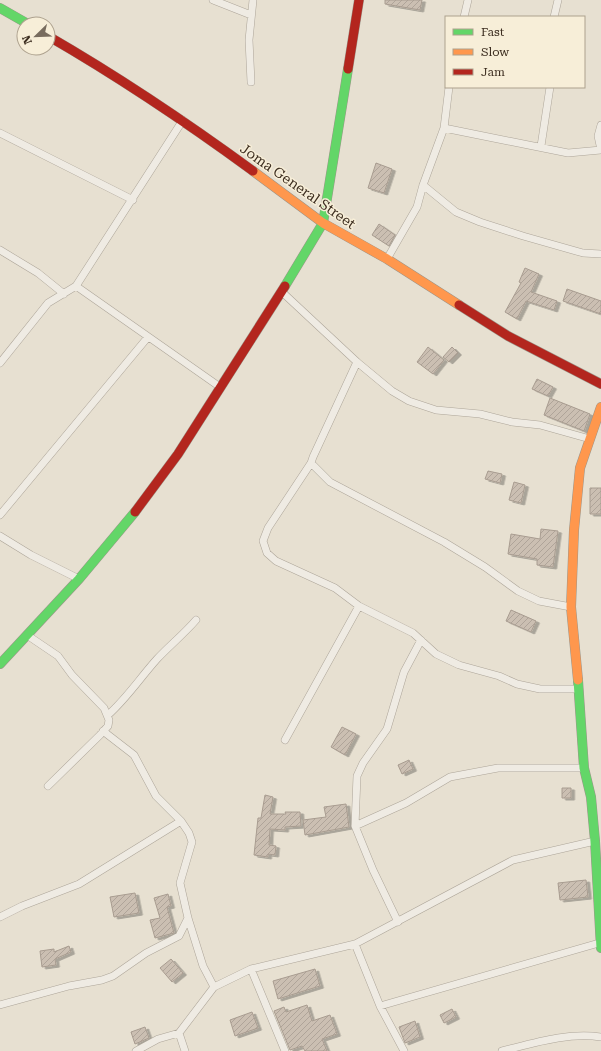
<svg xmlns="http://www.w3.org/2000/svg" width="601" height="1051" font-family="'Roboto Serif',serif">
	<defs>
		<pattern id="building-hatch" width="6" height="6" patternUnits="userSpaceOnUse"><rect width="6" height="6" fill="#cbbfb2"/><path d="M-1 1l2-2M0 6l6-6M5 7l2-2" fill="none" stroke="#afa499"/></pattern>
		<filter id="shadow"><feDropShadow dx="3.5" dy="2" stdDeviation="0" flood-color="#0004"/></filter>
	</defs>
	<rect width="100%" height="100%" fill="#e7e0d1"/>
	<!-- building -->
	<path fill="url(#building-hatch)" stroke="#a89c90" filter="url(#shadow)" d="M385,0h37l-2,10 -35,-6z
		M376,163l16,6 -8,24 -16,-5z
		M379,224l16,11 -6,11 -17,-11z
		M525,268l14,6 -8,18 26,9 -3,9 -28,-9 -9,18 -12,-7 16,-29 -2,-1z
		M567,289l34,12v13l-38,-13z
		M428,347l16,13 -11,14 -16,-12z
		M452,347l6,6 -9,9 -6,-5z
		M537,379l16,8 -5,9 -16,-7z
		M550,398l40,16 -6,17 -40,-16z
		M488,471l14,3 -2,9 -15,-4z
		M514,482l11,3 -4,18 -12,-3z
		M590,488h11v26h-11z
		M541,529l17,2 -5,36 -16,-2v-6l-29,-5 3,-20 29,5z
		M511,610l25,11 -5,11 -25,-11z
		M342,727l14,7 -11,21 -14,-8z
		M409,760l4,9 -11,5 -4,-9z
		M562,788h9v10h-9z
		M265,795l8,2 -3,17h16l-1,-2h15l1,14 -16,1v3l-15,-1 -1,16 7,1 -1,9 -7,-1v3l-14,-2 4,-37h3z
		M346,804l3,23 -44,8 -2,-15 23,-3 -2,-10z
		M586,880l2,17 -28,3 -2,-17z
		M135,893l4,20 -25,4 -4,-20z
		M168,894l3,12 -4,1 7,26 -19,5 -5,-18 10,-2 -6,-20z
		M69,946l2,6 -16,7 1,6 -14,2 -2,-16 14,-2v3z
		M171,959l12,14 -11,9 -12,-14z
		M315,969l5,17 -42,13 -5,-18z
		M307,1005l5,16 18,-6 7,19 -15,5 5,12h-22l-3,-5 -12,4 -16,-39 10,-4 2,5z
		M452,1009l4,8 -12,6 -4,-8z
		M252,1012l6,16 -23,8 -5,-16z
		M415,1021l5,16 -15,6 -6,-16z
		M145,1027l4,11 -14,6 -4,-12z"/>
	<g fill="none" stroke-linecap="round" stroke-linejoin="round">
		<defs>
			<path id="street" d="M213,0l38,15
				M464,17l4,-17
				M554,17l4,-17
				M251,82l-2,-42 4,-40
				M183,120l-107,166 144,101
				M444,128l124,25 33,-3
				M0,133l133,67
				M541,146l9,-59
				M601,150l-3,-14 3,-11
				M423,185l33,27 24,10 43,14 60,17 18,1
				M0,250l38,23 26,21
				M387,259l30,-52 6,-22 21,-57 5,-41
				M282,292l75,70 35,29 17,10 27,9 44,4 32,8 28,3 50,14
				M357,362l-44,95 -2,6 19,19 114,60 41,25 33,24 21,10 32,6
				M0,363l48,-60 28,-17
				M311,463l-43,65 -5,13 4,12 9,8 59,27 24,18 54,27 23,21 23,11 40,11 18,8 23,5h39
				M0,515l148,-178
				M0,536l31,19 48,24
				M27,635l31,21 14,19 32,33 5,12 -1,6 -8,9 -52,51
				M108,715c19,-17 32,-37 49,-56 12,-13 27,-25 39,-39
				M103,731l31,24 22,41 25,25 8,12 3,9 -12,41 8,35 15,48 11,21
				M285,740l74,-134
				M355,826l51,-23 44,-26 48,-9h86
				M0,917l22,-11 57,-22 102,-63
				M398,922l-25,-52 -18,-44 2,-50 6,-13 24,-34 17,-57 17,-32
				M355,944l25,62 24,45
				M251,969l34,82
				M0,1005l69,-19 33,-6 11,-4 33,-23 33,-17 9,-18
				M380,1006l219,-63
				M179,1033l6,18
				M136,1051l22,-12 21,-6 35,-46 37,-18 104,-25 158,-84 82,-19
				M502,1051c32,-8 66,-19 99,-14"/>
			<path id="fast" d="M0,8l28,16
				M285,286l38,-63 25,-154
				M0,664l79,-85 56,-67
				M578,680l6,88 7,29 4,44 6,107"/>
			<path id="slow" d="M253,171l70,52 64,36 72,46
				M578,680l-7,-73 3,-77 6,-62 21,-61"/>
			<path id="jam" d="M48,36c71,41 138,86 205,135
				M348,69l11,-69
				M459,305l49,31 93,48
				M135,512l43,-58 107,-168"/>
		</defs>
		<!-- street casing -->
		<use href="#street" stroke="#ada599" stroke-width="8"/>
		<!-- fast casing -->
		<use href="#fast" stroke="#9c958a" stroke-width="10"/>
		<!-- slow casing -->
		<use href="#slow" stroke="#9c958a" stroke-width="10"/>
		<!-- jam casing -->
		<use href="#jam" stroke="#9c958a" stroke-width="10"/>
		<!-- street -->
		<use href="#street" stroke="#efebe3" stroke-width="7"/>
		<!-- fast -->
		<use href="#fast" stroke="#63d668" stroke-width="9"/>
		<!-- slow -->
		<use href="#slow" stroke="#ff974d" stroke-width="9"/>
		<!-- jam -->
		<use href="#jam" stroke="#b3261e" stroke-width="9"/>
	</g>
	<g text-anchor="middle" stroke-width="3" stroke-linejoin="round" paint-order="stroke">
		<!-- street labels -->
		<g font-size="14" fill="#3d2e20" stroke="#f7eed8">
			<text transform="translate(298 186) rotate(35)" y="5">Joma General Street</text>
		</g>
	</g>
	<!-- legend -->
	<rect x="445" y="16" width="140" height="72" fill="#f7eed8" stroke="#ada18e"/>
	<rect x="453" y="29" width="20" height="6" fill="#63d668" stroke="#ada18e"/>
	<text x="481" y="36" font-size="12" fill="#3d2e20">Fast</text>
	<rect x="453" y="49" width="20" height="6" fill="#ff974d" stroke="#ada18e"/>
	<text x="481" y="56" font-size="12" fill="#3d2e20">Slow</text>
	<rect x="453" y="69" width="20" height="6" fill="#b3261e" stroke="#ada18e"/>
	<text x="481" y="76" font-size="12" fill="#3d2e20">Jam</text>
	<!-- north arrow -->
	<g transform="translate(36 36) rotate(247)"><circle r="19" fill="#f7eed8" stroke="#ada18e"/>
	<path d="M0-3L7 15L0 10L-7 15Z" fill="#786c5e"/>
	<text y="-6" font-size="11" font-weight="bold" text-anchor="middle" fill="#3d2e20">N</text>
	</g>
</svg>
